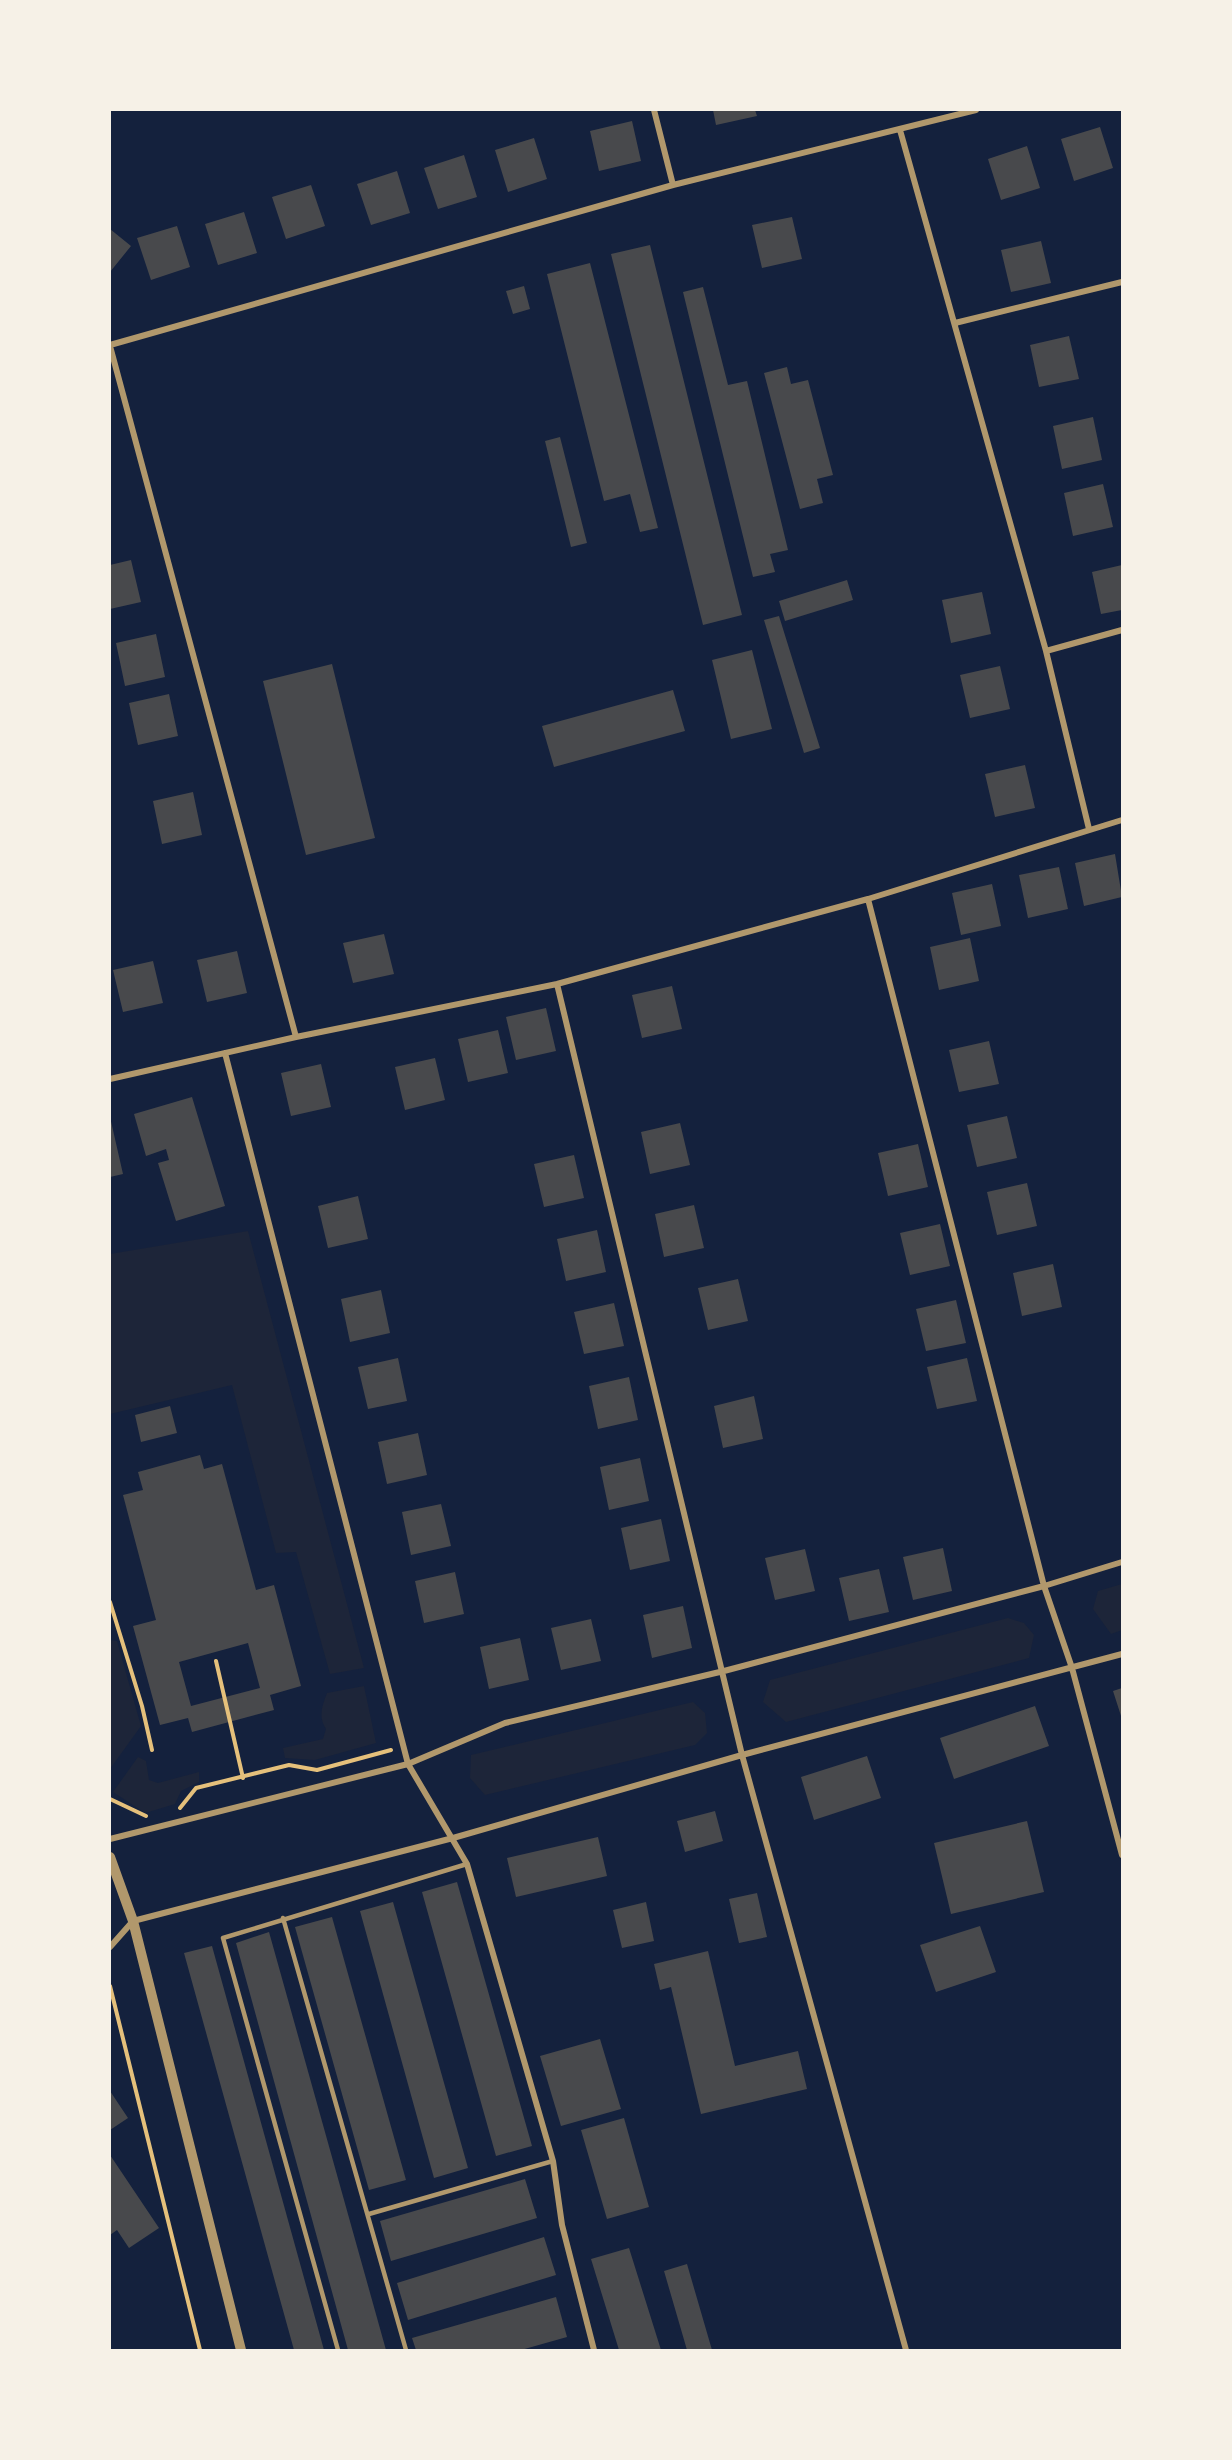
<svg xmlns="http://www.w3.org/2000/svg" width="1232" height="2460" font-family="'Source Sans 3',sans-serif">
	<rect width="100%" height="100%" fill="#14213d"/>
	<!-- green -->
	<path fill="#1d2539" d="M248,1231l116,437 -34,6 -34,-122 -20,1 -44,-168 -122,29v-160z
		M1122,1584v46l-11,4 -18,-25 5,-18z
		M1008,1618l16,5 10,12 -5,23 -243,64 -23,-20 7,-22z
		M110,1640l7,1 24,85 -31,43z
		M364,1686l12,57 -61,17 -30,-2 -2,-10 40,-9 3,-10c-8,-12 -4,-23 1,-36z
		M693,1702l12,11 2,20 -12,12 -210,50 -15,-17 1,-23z
		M138,1757l8,4 3,19 9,3 41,-11v10l-18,9 -6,13 -30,9 -32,-21z"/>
	<!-- building -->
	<path fill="#48494c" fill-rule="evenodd" d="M713,110h42l2,6 -41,9z
		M632,121l9,40 -42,10 -9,-40z
		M1100,127l13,41 -39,13 -13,-42z
		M534,138l13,41 -39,13 -13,-42z
		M1027,146l13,42 -39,12 -13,-41z
		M464,155l13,42 -39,12 -14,-41z
		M397,171l13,42 -39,12 -14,-41z
		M311,185l14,41 -39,13 -14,-42z
		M244,212l13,41 -39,12 -13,-41z
		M792,217l10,42 -40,9 -10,-43z
		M177,226l13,41 -39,13 -14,-42z
		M110,229l21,17 -21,26z
		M1041,241l10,42 -40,9 -10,-42z
		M650,245l92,370 -39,10 -92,-371z
		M590,263l68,265 -18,4 -10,-38 -26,7 -57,-227z
		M524,286l6,23 -17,5 -7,-23z
		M703,287l25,98 19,-4 41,169 -18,4 5,18 -22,5 -70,-285z
		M1069,336l10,43 -40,8 -9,-42z
		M787,367l4,17 17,-4 25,95 -16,4 6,24 -23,6 -36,-136z
		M1093,417l9,43 -40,9 -9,-43z
		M560,437l27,106 -16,4 -26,-106z
		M1103,484l10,43 -40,9 -9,-43z
		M131,560l10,42 -31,7v-44z
		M1122,565v45l-21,4 -9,-42z
		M847,580l6,20 -68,21 -6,-20z
		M982,592l9,42 -40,9 -9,-43z
		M779,616l41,132 -16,5 -40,-133z
		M156,634l9,43 -40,9 -9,-43z
		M752,650l20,79 -41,10 -19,-79z
		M332,664l43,174 -69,17 -43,-174z
		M1000,666l10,43 -40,9 -10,-43z
		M673,690l12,41 -131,36 -12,-41z
		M169,694l9,42 -40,9 -9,-42z
		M1025,765l10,43 -40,9 -10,-43z
		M193,792l9,43 -40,9 -9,-43z
		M1115,854l7,43 -38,9 -9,-43z
		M1059,867l9,42 -40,9 -9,-43z
		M992,884l9,42 -40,9 -9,-42z
		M384,934l10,40 -41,9 -10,-40z
		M970,938l9,43 -40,9 -9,-43z
		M237,951l10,42 -40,9 -10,-42z
		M153,961l10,42 -40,9 -10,-42z
		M672,986l10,43 -40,9 -10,-43z
		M546,1008l10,43 -40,9 -10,-43z
		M498,1030l10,43 -40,9 -10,-43z
		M989,1041l10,43 -40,8 -10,-42z
		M435,1058l10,42 -40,10 -10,-43z
		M321,1064l10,43 -40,9 -10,-43z
		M192,1097l33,109 -49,15 -18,-58 11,-3 -3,-11 -20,7 -12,-42z
		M1007,1116l10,42 -40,9 -10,-42z
		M110,1117l13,57 -13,3z
		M680,1123l10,42 -40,9 -9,-42z
		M918,1144l10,43 -40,9 -10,-43z
		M574,1155l10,43 -40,9 -10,-43z
		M1027,1183l10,43 -40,9 -10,-43z
		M358,1196l10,43 -40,9 -10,-42z
		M694,1205l10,43 -40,9 -9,-43z
		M940,1224l10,42 -40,9 -10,-42z
		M597,1230l9,42 -40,9 -9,-42z
		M1053,1264l9,43 -40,9 -9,-43z
		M738,1279l10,42 -40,9 -10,-42z
		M381,1290l9,43 -40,9 -9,-43z
		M956,1300l10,43 -40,8 -10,-42z
		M614,1303l10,43 -40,8 -10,-42z
		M398,1358l9,43 -39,8 -10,-42z
		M967,1358l10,43 -40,8 -10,-42z
		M629,1377l9,43 -40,9 -9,-43z
		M754,1396l9,43 -40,9 -9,-42z
		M170,1406l7,27 -36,9 -6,-27z
		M418,1433l9,42 -40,9 -9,-42z
		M200,1455l4,14 18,-5 34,126 18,-5 27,101 -31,9 4,15 -82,22 -4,-14 -28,7 -27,-99 23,-6 -33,-125 20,-5 -5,-18zM248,1643l12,45 -69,18 -12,-44z
		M640,1458l9,43 -40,9 -9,-43z
		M441,1504l10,42 -40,9 -9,-43z
		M661,1519l9,42 -40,9 -9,-42z
		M943,1548l9,43 -39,9 -10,-43z
		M805,1549l10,42 -40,9 -10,-42z
		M879,1569l10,43 -40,9 -10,-43z
		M455,1572l9,42 -40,9 -9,-42z
		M683,1606l9,42 -40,10 -9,-43z
		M591,1619l10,42 -40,9 -10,-42z
		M520,1638l9,42 -40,9 -9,-42z
		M1122,1688v31l-9,-28z
		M1035,1706l14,40 -95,33 -14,-41z
		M867,1756l14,42 -67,22 -13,-43z
		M715,1811l8,30 -38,11 -8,-31z
		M1027,1821l17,71 -93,22 -17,-71z
		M598,1837l9,39 -91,21 -9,-39z
		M457,1882l75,264 -36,10 -74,-264z
		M757,1893l10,44 -28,6 -10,-44z
		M393,1902l75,266 -34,10 -74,-267z
		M646,1902l8,39 -32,7 -9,-38z
		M332,1917l74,263 -37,10 -74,-263z
		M980,1926l16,46 -60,20 -16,-47z
		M269,1932l117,418h-38l-112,-407z
		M212,1946l112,404h-30l-110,-397z
		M708,1951l27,115 63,-15 9,38 -106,25 -30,-127 -11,3 -6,-26z
		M600,2039l21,70 -60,17 -21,-70z
		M110,2091l18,27 -18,12z
		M624,2118l25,89 -42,12 -26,-89z
		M110,2155l49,73 -30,20 -12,-18 -7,5z
		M525,2179l12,39 -146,43 -11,-40z
		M544,2237l12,38 -148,45 -11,-37z
		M629,2248l32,102h-42l-28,-91z
		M687,2264l25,86h-25l-23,-79z
		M556,2297l11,40 -46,13h-105l-4,-12z"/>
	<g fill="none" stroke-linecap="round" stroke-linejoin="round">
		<!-- path -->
		<path stroke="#e5c07b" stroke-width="4" d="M110,1602l32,104 10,44
			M216,1661l27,117
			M110,1799l36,17
			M180,1808l16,-20 93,-23 28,5 74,-20
			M110,1986l90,364"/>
		<!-- service -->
		<path stroke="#b1986c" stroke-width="4.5" d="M283,1918l123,432
			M369,2214l184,-53
			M338,2350l-115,-412 244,-74"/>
		<!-- minor -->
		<path stroke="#b1986c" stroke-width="6" d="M654,110l19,75
			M900,130l146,521 43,178
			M955,323l167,-41
			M110,345l563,-160 303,-75
			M110,346l186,691
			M1046,651l76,-21
			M868,899l176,687 28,82 50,187
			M557,984l185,771 164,595
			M225,1053l183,711 59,100 86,297 9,64 32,125
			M110,1079l186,-42 261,-53 311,-85 254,-79
			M110,1839l298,-75 97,-41 219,-52 320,-85 78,-24
			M110,1947l23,-26 320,-83 289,-83 380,-101"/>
		<!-- tertiary -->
		<path stroke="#b1986c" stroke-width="10" d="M110,1857l23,64 108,429"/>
	</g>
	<!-- border -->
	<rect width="1232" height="2460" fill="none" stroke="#f6f1e7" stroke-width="222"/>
</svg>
